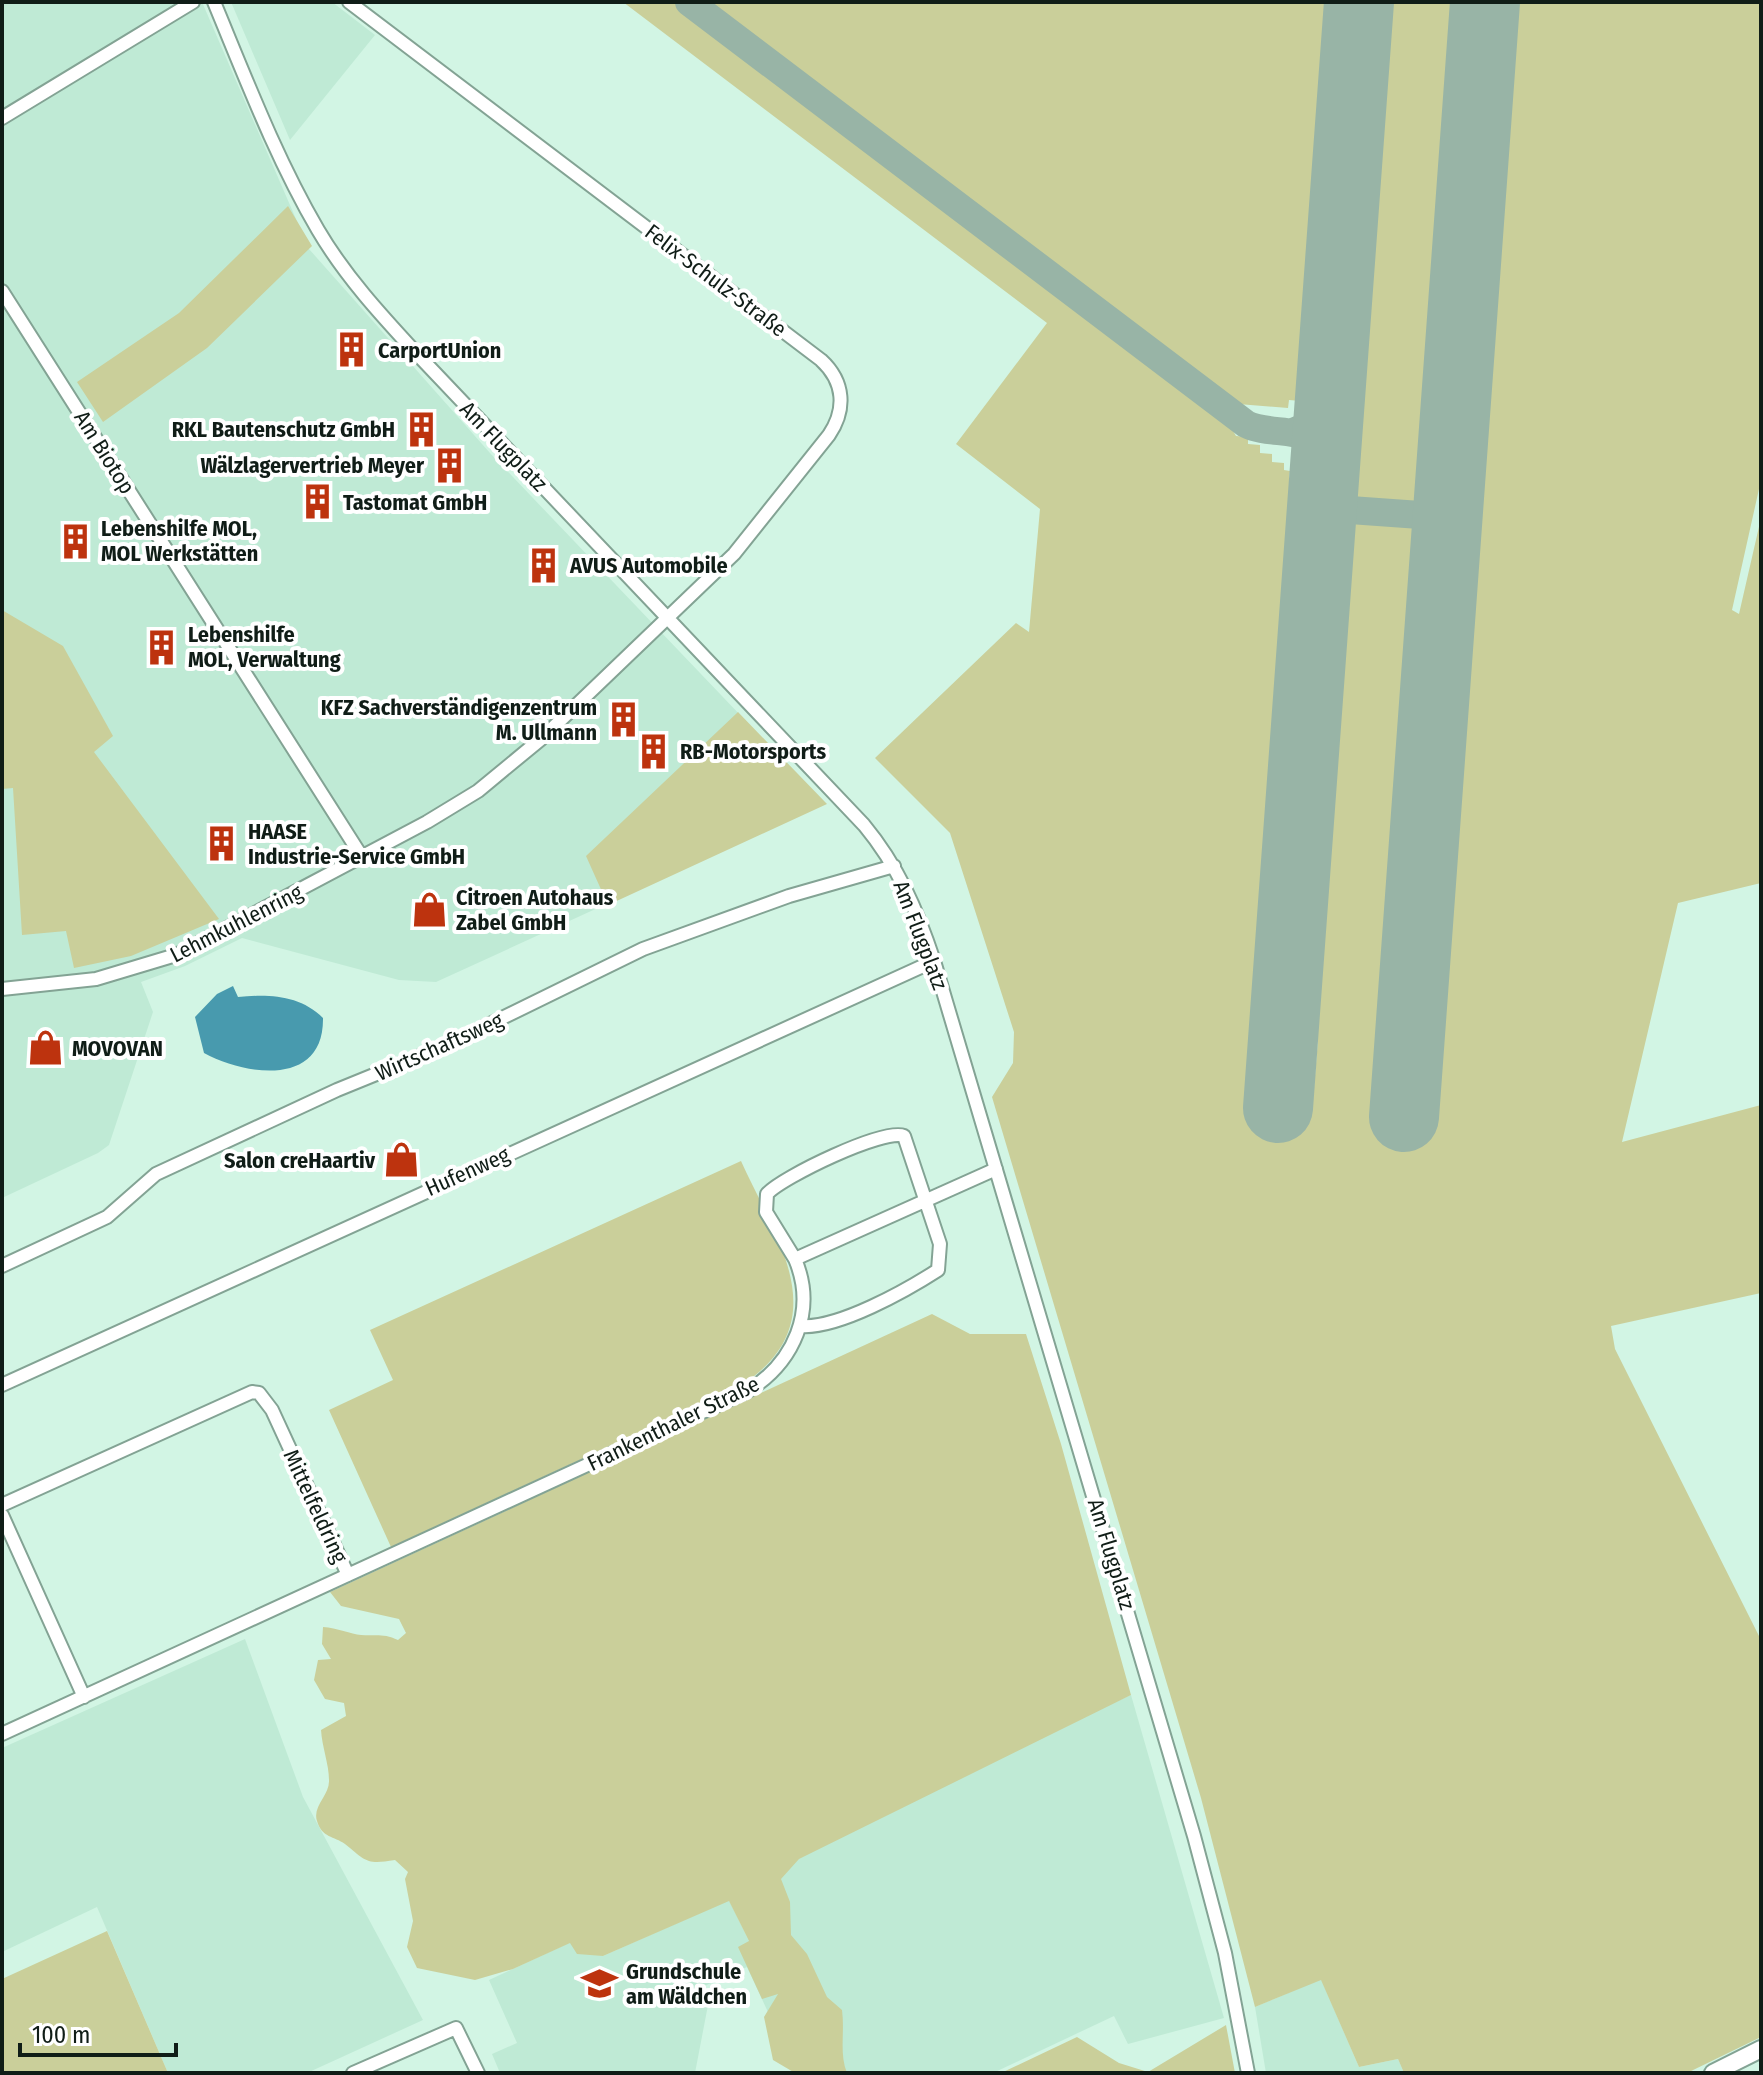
<svg xmlns="http://www.w3.org/2000/svg" width="1763" height="2075" font-family="'Fira Sans Condensed',sans-serif">
	<rect width="100%" height="100%" fill="#d2f5e4"/>
	<!-- built -->
	<path fill="#bfead5" d="M2,2h200l107,247 181,204 335,351 -389,178 -37,-2 -157,-42 -57,28 -44,16 12,30 -44,133 -11,8 -96,45z
		M231,2h101l43,33 -85,105z
		M245,1639l58,158 120,223 -116,53h-139l-71,-166 -95,45v-204z
		M1131,1695l93,323 -96,26 -14,-28 -121,57h-190l-8,-3 -48,-103 -47,21 8,17 -13,68h-195l-8,-19 25,-11 -28,-63 82,-38 32,14 126,-56 20,41 -23,-61z
		M1321,1979l38,88 39,-8 6,14h-138l-11,-66z"/>
	<!-- green -->
	<path fill="#cacf9a" d="M623,2h52l559,424 -2,3 4,7 12,1v7l12,1v8l12,1v8l12,1v7l6,1 -1,7 6,1v8l6,1 -39,537 -12,-1 -6,81 68,6 6,-71 -12,-2 75,-1036h380v478l-29,130 7,4 22,-96v365l-83,20 -56,239 139,-37v188l-150,33 4,23 146,291v397l-74,36h-283l-6,-14 -39,8 -38,-87 -66,27 -54,-209 -209,-701 21,-34 1,-31 -64,-199 -75,-75 141,-135 13,9 11,-123 -84,-65 91,-121z
		M703,2h634l-29,391h-6l-1,8 -12,-1 -1,8 -50,-4v4z
		M288,206l24,40 -105,102 -104,74 -26,-40 102,-69z
		M2,610l61,36 50,90 -19,16 125,167 -88,37 -57,12 -8,-37 -44,4 -9,-147 -11,1z
		M738,712l89,92 -219,101 -22,-49z
		M741,1161c37,81 97,162 -1,225l-349,161 -62,-137 64,-30 -23,-50z
		M932,1314l38,20h56l35,110 70,251 -332,164 -18,20 9,23 1,33 16,19 20,43 15,13c3,22 -3,43 5,63h-52l-22,-13 -9,-43 14,-23 -16,5 -24,-52 11,-6 -20,-40 -126,55 -26,-2 -7,-11 -57,26 -38,11 -58,-12 -10,-21 6,-26 -8,-42 3,-7 -13,-12c-29,5 -29,1 -50,-16 -11,-8 -23,-6 -28,-23 -5,-15 13,-26 12,-41 0,-16 -7,-33 -8,-50l25,-14 -2,-13 -19,-4 -11,-19 4,-20 13,-1 -9,-15 1,-17c14,1 28,7 38,8 15,1 23,-2 37,5l8,-7 -7,-14 -58,-13 -11,-14z
		M107,1931l61,142h-166v-94z
		M1226,2025l9,48h-234l76,-36 42,26 29,9z"/>
	<!-- water -->
	<path fill="#489aae" d="M233,986l5,11c31,-3 62,-2 85,21 1,69 -76,58 -119,35l-9,-36 22,-23z"/>
	<g fill="none" stroke-linecap="round" stroke-linejoin="round">
		<!-- taxiway -->
		<path stroke="#98b4a6" stroke-width="28" d="M689,2l557,422c30,15 75,-5 79,46
			M1293,432l24,-10 13,-23
			M1322,508l126,9"/>
		<!-- runway -->
		<path stroke="#98b4a6" stroke-width="70" d="M1278,1108l81,-1106
			M1404,1117l81,-1115"/>
		<defs>
			<path id="minor" d="M214,2c32,77 62,156 104,228 27,46 63,85 99,124l447,471c34,41 53,85 70,136l260,875 31,117 23,120
				M2,118l191,-116
				M2,291l360,566
				M2,989l94,-10 80,-24 251,-133 51,-31 63,-52 193,-185 95,-119c17,-25 16,-53 -8,-75l-472,-358
				M795,1259l-29,-47 1,-18c15,-17 117,-66 137,-58l36,108 -2,26c-31,20 -100,59 -137,56
				M2,1266l105,-49 49,-43 181,-84 108,-44 198,-97 146,-53 105,-30
				M2,1385l932,-424
				M2,1505l250,-113 7,1 13,17 76,165
				M2,1515l82,182
				M2,1734l746,-343c46,-29 69,-80 47,-132l201,-90
				M353,2073l103,-45 22,45"/>
			<path id="major" d="M1713,2073l48,-24"/>
		</defs>
		<!-- minor casing -->
		<use href="#minor" stroke="#83a394" stroke-width="16"/>
		<!-- major casing -->
		<use href="#major" stroke="#83a394" stroke-width="20"/>
		<!-- minor -->
		<use href="#minor" stroke="#fff" stroke-width="12"/>
		<!-- major -->
		<use href="#major" stroke="#fff" stroke-width="16"/>
	</g>
	<!-- icons -->
	<defs>
		<symbol id="building-bare" viewBox="-9 -9 18 18"><path d="M-4-6H4V6H1V3H-1V6H-4ZM-2.5-4.3h1.7v1.8h-1.7ZM.8-4.3h1.7v1.8H.8ZM-2.5-1h1.7V.8h-1.7ZM.8-1h1.7V.8H.8Z" fill="#bd330e" stroke="#fff" stroke-width="2.5" paint-order="stroke"/></symbol>
		<symbol id="shop-bare" viewBox="-9 -9 18 18"><path d="M-5-2.5h2.3a2.7 3.5 0 0 1 5.4 0H5L5.5 6h-11ZM-1.5-2.5h3a1.5 2.3 0 0 0-3 0Z" fill="#bd330e" stroke="#fff" stroke-width="2.5" paint-order="stroke"/></symbol>
		<symbol id="school-bare" viewBox="-9 -9 18 18"><path d="M0-5L7-2L0 1L-7-2ZM-4 1L0 2.5L4 1V4Q0 6-4 4Z" fill="#bd330e" stroke="#fff" stroke-width="2.5" paint-order="stroke"/></symbol>
	</defs>
	<g fill-rule="evenodd">
		<use href="#building-bare" x="326" y="324" width="51" height="51"/>
		<use href="#building-bare" x="396" y="404" width="51" height="51"/>
		<use href="#building-bare" x="424" y="440" width="51" height="51"/>
		<use href="#building-bare" x="292" y="476" width="51" height="51"/>
		<use href="#building-bare" x="50" y="516" width="51" height="51"/>
		<use href="#building-bare" x="518" y="540" width="51" height="51"/>
		<use href="#building-bare" x="136" y="622" width="51" height="51"/>
		<use href="#building-bare" x="598" y="694" width="51" height="51"/>
		<use href="#building-bare" x="628" y="726" width="51" height="51"/>
		<use href="#building-bare" x="196" y="818" width="51" height="51"/>
		<use href="#shop-bare" x="404" y="884" width="51" height="51"/>
		<use href="#shop-bare" x="20" y="1022" width="51" height="51"/>
		<use href="#shop-bare" x="376" y="1134" width="51" height="51"/>
		<use href="#school-bare" x="574" y="1958" width="51" height="51"/>
	</g>
	<g text-anchor="middle" stroke-width="8" stroke-linejoin="round" paint-order="stroke">
		<!-- street labels -->
		<g font-size="22" fill="#101d17" stroke="#fff">
			<text transform="translate(716 280) rotate(37)" y="8">Felix-Schulz-Straße</text>
			<text transform="translate(504 446) rotate(46)" y="8">Am Flugplatz</text>
			<text transform="translate(105 452) rotate(58)" y="8">Am Biotop</text>
			<text transform="translate(236 923) rotate(-27)" y="8">Lehmkuhlenring</text>
			<text transform="translate(921 935) rotate(69)" y="8">Am Flugplatz</text>
			<text transform="translate(439 1046) rotate(-24)" y="8">Wirtschaftsweg</text>
			<text transform="translate(467 1171) rotate(-24)" y="8">Hufenweg</text>
			<text transform="translate(673 1423) rotate(-26)" y="8">Frankenthaler Straße</text>
			<text transform="translate(316 1506) rotate(65)" y="8">Mittelfeldring</text>
			<text transform="translate(1112 1554) rotate(73)" y="8">Am Flugplatz</text>
		</g>
		<!-- poi labels -->
		<g font-size="22" font-weight="bold" fill="#101d17" stroke="#fff" text-anchor="start">
			<text x="378" y="358">CarportUnion</text>
			<text x="395" y="437" text-anchor="end">RKL Bautenschutz GmbH</text>
			<text x="424" y="473" text-anchor="end">Wälzlagervertrieb Meyer</text>
			<text x="343" y="510">Tastomat GmbH</text>
			<text x="101" y="536">Lebenshilfe MOL,<tspan x="101" dy="25">MOL Werkstätten</tspan></text>
			<text x="570" y="573">AVUS Automobile</text>
			<text x="188" y="642">Lebenshilfe<tspan x="188" dy="25">MOL, Verwaltung</tspan></text>
			<text x="597" y="715" text-anchor="end">KFZ Sachverständigenzentrum<tspan x="597" dy="25">M. Ullmann</tspan></text>
			<text x="680" y="759">RB-Motorsports</text>
			<text x="248" y="839">HAASE<tspan x="248" dy="25">Industrie-Service GmbH</tspan></text>
			<text x="456" y="905">Citroen Autohaus<tspan x="456" dy="25">Zabel GmbH</tspan></text>
			<text x="72" y="1056">MOVOVAN</text>
			<text x="375" y="1168" text-anchor="end">Salon creHaartiv</text>
			<text x="626" y="1979">Grundschule<tspan x="626" dy="25">am Wäldchen</tspan></text>
		</g>
	</g>
	<!-- border -->
	<rect width="1763" height="2075" fill="none" stroke="#101d17" stroke-width="8"/>
	<!-- scale -->
	<path d="M20 2043v12h156v-12" fill="none" stroke="#101d17" stroke-width="4"/>
	<text x="32" y="2043" font-size="24" fill="#101d17" stroke="#ffffff" stroke-width="6" paint-order="stroke">100 m</text>
</svg>
